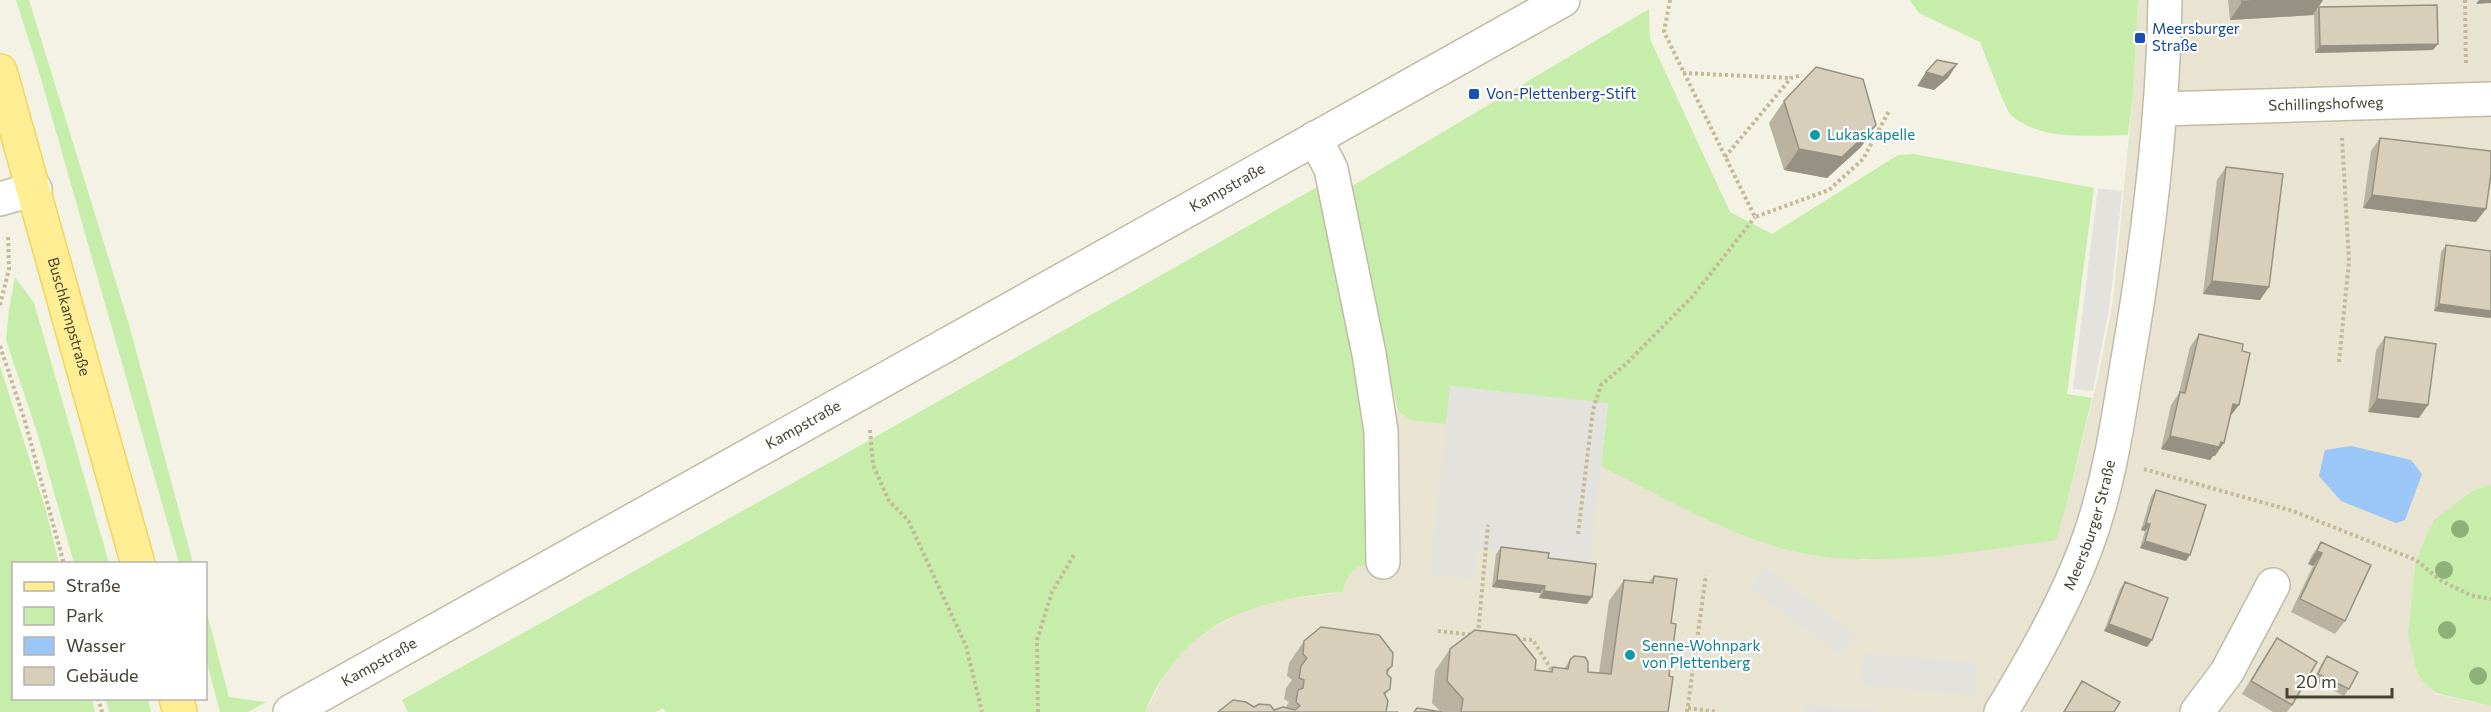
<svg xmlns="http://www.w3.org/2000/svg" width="2491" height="712" font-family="Commissioner,sans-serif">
	<rect width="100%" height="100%" fill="#f4f1e5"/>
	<!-- residential -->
	<path fill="#e9e4d2" d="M2138,0h353v485l-17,5 -58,70 1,112 6,10 13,12 55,12v6h-1346l22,-42 18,-23 26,-18 31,-17 32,-11 69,-9 4,-14 7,-10 13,-143 31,-14 13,9 39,-34 412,174 123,-10 70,-10 11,-34 33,-132 14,-73 20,-206z"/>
	<!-- green -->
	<path fill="#c6eda9" d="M16,0h13l101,328 63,235h-14l-140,-491z
		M1910,0h228l-5,95 -5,40c-36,0 -87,7 -117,-20 -6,-6 -26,-61 -31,-73l-61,-29z
		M1649,9l1,30 80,173 42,22 126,-79 16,-1 180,34 -27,206 25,4 -26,108 -10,34c-79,12 -186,30 -264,11 -65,-16 -131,-55 -191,-85l7,-62 -158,-18 -4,38 -35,-4 -13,-9 -54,-220z
		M1317,187l26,88 24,150 3,138c-20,6 -22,10 -27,29 -91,7 -161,31 -198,120h-480l-2,-4 -7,4h-248l-6,-12 443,-246z
		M15,277l19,26 75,260h-35l-37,-131 -31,-92 3,-30z
		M0,366l46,145 13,52 -45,1v134l78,1 3,13h-95z
		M2491,485v221l-55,-13 -13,-11 -6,-10 -9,-37 8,-75 18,-40 40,-30z
		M206,610l23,87 37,5 -18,10h-28l-14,-53z
		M106,699h42l3,13h-42z"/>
	<!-- parking -->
	<path fill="#e4e2dd" d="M2098,188l24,3 -12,112 -17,88 -20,-2z
		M1450,386l158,17 -18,159 -113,-13 -4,30 -43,-4z
		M1765,567l92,68 -16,21 -91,-68z
		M1863,653l114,10 -3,32 -114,-10z
		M1804,705l89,7h-89z"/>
	<!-- water -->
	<path fill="#9ac6f8" d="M2351,446l60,14 11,14 -17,46 -9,3 -55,-22 -22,-25 6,-26z"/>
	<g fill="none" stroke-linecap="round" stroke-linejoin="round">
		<defs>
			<g id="minor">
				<path id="s1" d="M2161,109l330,-10"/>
				<path d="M1315,138l16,31 38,185 12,77 2,131"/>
				<path d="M0,199l35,-10"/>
				<path id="s2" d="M290,712l1273,-712"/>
				<path id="s3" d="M2001,712c32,-53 63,-107 85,-165 22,-59 31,-120 41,-182 21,-121 36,-242 38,-365"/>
				<path d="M2197,712l30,-40 46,-87"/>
			</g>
			<g id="major">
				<path id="s4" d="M0,71l138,493"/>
				<path d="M176,698l4,14"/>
			</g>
		</defs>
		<!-- minor casing -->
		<use href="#minor" stroke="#c1bba6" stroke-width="36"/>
		<!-- major casing -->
		<use href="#major" stroke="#f0d557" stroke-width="36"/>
		<!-- path -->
		<path stroke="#c4b996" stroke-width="4" stroke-dasharray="3 3" stroke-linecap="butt" d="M1670,0l-6,32 91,185 74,-27 34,-31 26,-48
			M2465,0l1,65
			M1683,73l107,5
			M1725,157l66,-79 11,-3
			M0,305l9,-36 -1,-34
			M0,346l24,72 40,146
			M2339,362l10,-101 -7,-123
			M870,430l3,35 16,36 19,19 58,126 16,66
			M2144,469l149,42 123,49 24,20 30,15 21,4
			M1578,534l15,-124 8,-25 25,-21 67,-68 62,-79
			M1438,631l36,4
			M1478,634l10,-109
			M1517,639l16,1 21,34
			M98,698l4,14
			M1688,708l30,4
			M1038,712l-1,-72 15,-48 22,-37
			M1687,712l19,-137"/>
		<!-- minor -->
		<use href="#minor" stroke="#fff" stroke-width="33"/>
		<!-- major -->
		<use href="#major" stroke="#ffee93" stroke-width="33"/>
	</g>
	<!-- trees -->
	<g fill="#8db279">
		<circle cx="2460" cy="529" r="9"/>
		<circle cx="2444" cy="570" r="9"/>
		<circle cx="2447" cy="630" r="9"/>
		<circle cx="2478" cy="676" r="9"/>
	</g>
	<!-- wall -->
	<path fill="#b9b29f" d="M2228,0h95l-10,15 -83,5z
		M2319,7l114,43 -118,3 -1,-39z
		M1784,101l92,24 -15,22 -34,31 -43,-8 -15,-47z
		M2380,138l96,84 -113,-14 8,-57z
		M2226,167l34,133 -57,-6 14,-114z
		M2446,245l45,6v66l-1,1 -56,-7 7,-59z
		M2199,334l31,83 -15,39h-2l-3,4 -49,-11 10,-44 8,-12 11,-46z
		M2385,337l34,81 -51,-6 8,-62z
		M2156,490l30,71 -46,-13 5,-17 -4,-1 10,-33z
		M2321,542l24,79 -10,13 -44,-22 22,-46 -5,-2 4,-9z
		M1501,547l47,11 39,46 -48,-6 1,-5 -48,-6 4,-33z
		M1654,576l17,47 -3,89h-254l26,-1 -8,-8 3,-32 15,-22 85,21 15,2 3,-5 11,2 6,-9 18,12 11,1 10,-72 15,-21 25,2z
		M2125,582l27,58 -5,7 -43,-16 16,-42z
		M2277,638l15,67 -5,7h-14l-31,-18 26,-43z
		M1304,641l88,25 -5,8 3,15 -5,6 1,17h-168l36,-5 20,3 12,-3 3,-5 -5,-3 2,-11 6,-8 -5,-4 2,-13z
		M2327,656l22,33 -5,7 -31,-16 9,-17z
		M2082,681l32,31h-51z"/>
	<!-- shaded-wall -->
	<path fill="#969182" d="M2279,0h44l-10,15 -83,5 12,-18z
		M2479,0h12v3l-15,1z
		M2438,44l-5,6 -118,3 5,-7z
		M1957,64l-9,14 -14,12 -17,-4 9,-14z
		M1876,125l-15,22 -34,31 -43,-8 15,-21z
		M2372,195l114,14 -10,13 -113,-14z
		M2212,281l57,6 -9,13 -57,-6z
		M2439,304l52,7v6l-1,1 -56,-7z
		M2377,399l51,6 -9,13 -51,-6z
		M2233,404l6,1 -10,13z
		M2170,436l51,6 3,1 -9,13h-2l-3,4 -49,-11z
		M2146,523l4,1 -5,7 -4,-1z
		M2145,541l45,14 -4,6 -46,-13z
		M2317,551l5,2 -9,13 -5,-2z
		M1497,580l48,6 -5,7 -48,-6z
		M1544,591l48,6 -5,7 -48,-6z
		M2109,624l43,16 -5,7 -43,-16z"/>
	<!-- building -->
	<path fill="#d7cfb9" stroke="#969182" stroke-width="1.5" d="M2242,0h37l-37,2z
		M2437,5l1,39 -118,2 -1,-39z
		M1937,60l20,4 -14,13 -17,-5z
		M1816,67l47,12 13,46 -34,32 -43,-8 -15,-48z
		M2380,138l111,13v23l-5,35 -114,-14z
		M2226,167l57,7 -14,113 -57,-6z
		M2446,245l45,6v60l-52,-7z
		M2199,334l44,10 -1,7 8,2 -11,52 -6,-1 -9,39 -3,-1 -2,5 -49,-11 10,-44 5,1z
		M2385,337l51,7 -8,61 -51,-6z
		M2156,490l50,15 -16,50 -45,-14 5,-17 -4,-1z
		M2321,542l50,23 -26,56 -45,-22 22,-46 -5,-2z
		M1501,547l48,6 -1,5 48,6 -4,33 -48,-6 1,-5 -48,-6z
		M1654,576l23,3 -6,44 5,1 -7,52 4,1 -5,35h-207l2,-13 -16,-18 3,-32 25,-19 41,5 20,25 -1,10 17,2 1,-5 15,2 2,-9 4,-4 11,1 3,5v10l23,2 13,-94 29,3z
		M2125,582l43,16 -16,42 -43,-16z
		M1321,627l58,8 14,18 -1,13 -5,4v4l4,4 -1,11 -6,4 4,8 -2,11h12h-180l15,-12 13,2 8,5 5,-3 11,1 4,5 9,-3 12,3 5,-4 -4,-4 2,-12 5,-2 1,-8 -5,-2 2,-12 6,-8 -4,-4 1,-13z
		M2277,638l40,24 -25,43 -41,-24z
		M2327,656l31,16 -9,17 -31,-15z
		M2082,681l38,21 -6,10h-50z
		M1417,708l25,4h-28z"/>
	<!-- markers -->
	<g fill="#1a4fb4" stroke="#fff" stroke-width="2">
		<rect x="2134" y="32" width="12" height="12" rx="3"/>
		<rect x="1468" y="88" width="12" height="12" rx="3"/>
	</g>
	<g fill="#0f9aa8" stroke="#fff" stroke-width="2">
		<circle cx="1815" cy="135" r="6"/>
		<circle cx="1630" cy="655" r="6"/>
	</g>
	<g text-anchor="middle" stroke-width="4.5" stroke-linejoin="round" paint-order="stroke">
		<!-- transit labels -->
		<g font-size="15" fill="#164399" stroke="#fff" text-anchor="start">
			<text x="2152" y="34">Meersburger<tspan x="2152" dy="17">Straße</tspan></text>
			<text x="1486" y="99">Von-Plettenberg-Stift</text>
		</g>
		<!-- street labels -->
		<g font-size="15" fill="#474234" stroke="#fff">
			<text dy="5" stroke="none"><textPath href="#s1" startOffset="165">Schillingshofweg</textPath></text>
			<text dy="5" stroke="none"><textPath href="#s2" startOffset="1074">Kampstraße</textPath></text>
			<text dy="5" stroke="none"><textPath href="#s4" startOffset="255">Buschkampstraße</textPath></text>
			<text dy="5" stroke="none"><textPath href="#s2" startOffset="588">Kampstraße</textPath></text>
			<text dy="5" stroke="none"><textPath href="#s3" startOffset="208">Meersburger Straße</textPath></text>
			<text dy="5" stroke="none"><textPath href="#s2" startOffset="102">Kampstraße</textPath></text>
		</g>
		<!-- culture labels -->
		<g font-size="15" fill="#0d838f" stroke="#fff" text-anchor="start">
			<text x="1827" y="140">Lukaskapelle</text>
			<text x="1642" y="651">Senne-Wohnpark<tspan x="1642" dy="17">von Plettenberg</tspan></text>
		</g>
	</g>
	<!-- legend -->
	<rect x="12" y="562" width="195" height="138" fill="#ffffff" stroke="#b5b3ae" stroke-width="1.5"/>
	<rect x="24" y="582" width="30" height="9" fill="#ffee93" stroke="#b5b3ae" stroke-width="1.5"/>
	<text x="66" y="592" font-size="18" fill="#474234">Straße</text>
	<rect x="24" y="607" width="30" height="18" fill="#c6eda9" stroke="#b5b3ae" stroke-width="1.5"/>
	<text x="66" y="622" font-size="18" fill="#474234">Park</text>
	<rect x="24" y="637" width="30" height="18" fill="#9ac6f8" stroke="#b5b3ae" stroke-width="1.5"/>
	<text x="66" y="652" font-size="18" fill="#474234">Wasser</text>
	<rect x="24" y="667" width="30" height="18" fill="#d7cfb9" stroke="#b5b3ae" stroke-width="1.5"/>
	<text x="66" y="682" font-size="18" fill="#474234">Gebäude</text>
	<!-- scale -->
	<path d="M2287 688v9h105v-9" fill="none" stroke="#474234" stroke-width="3"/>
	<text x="2296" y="688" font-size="18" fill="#474234" stroke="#ffffff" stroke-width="4.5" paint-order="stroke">20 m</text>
</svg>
